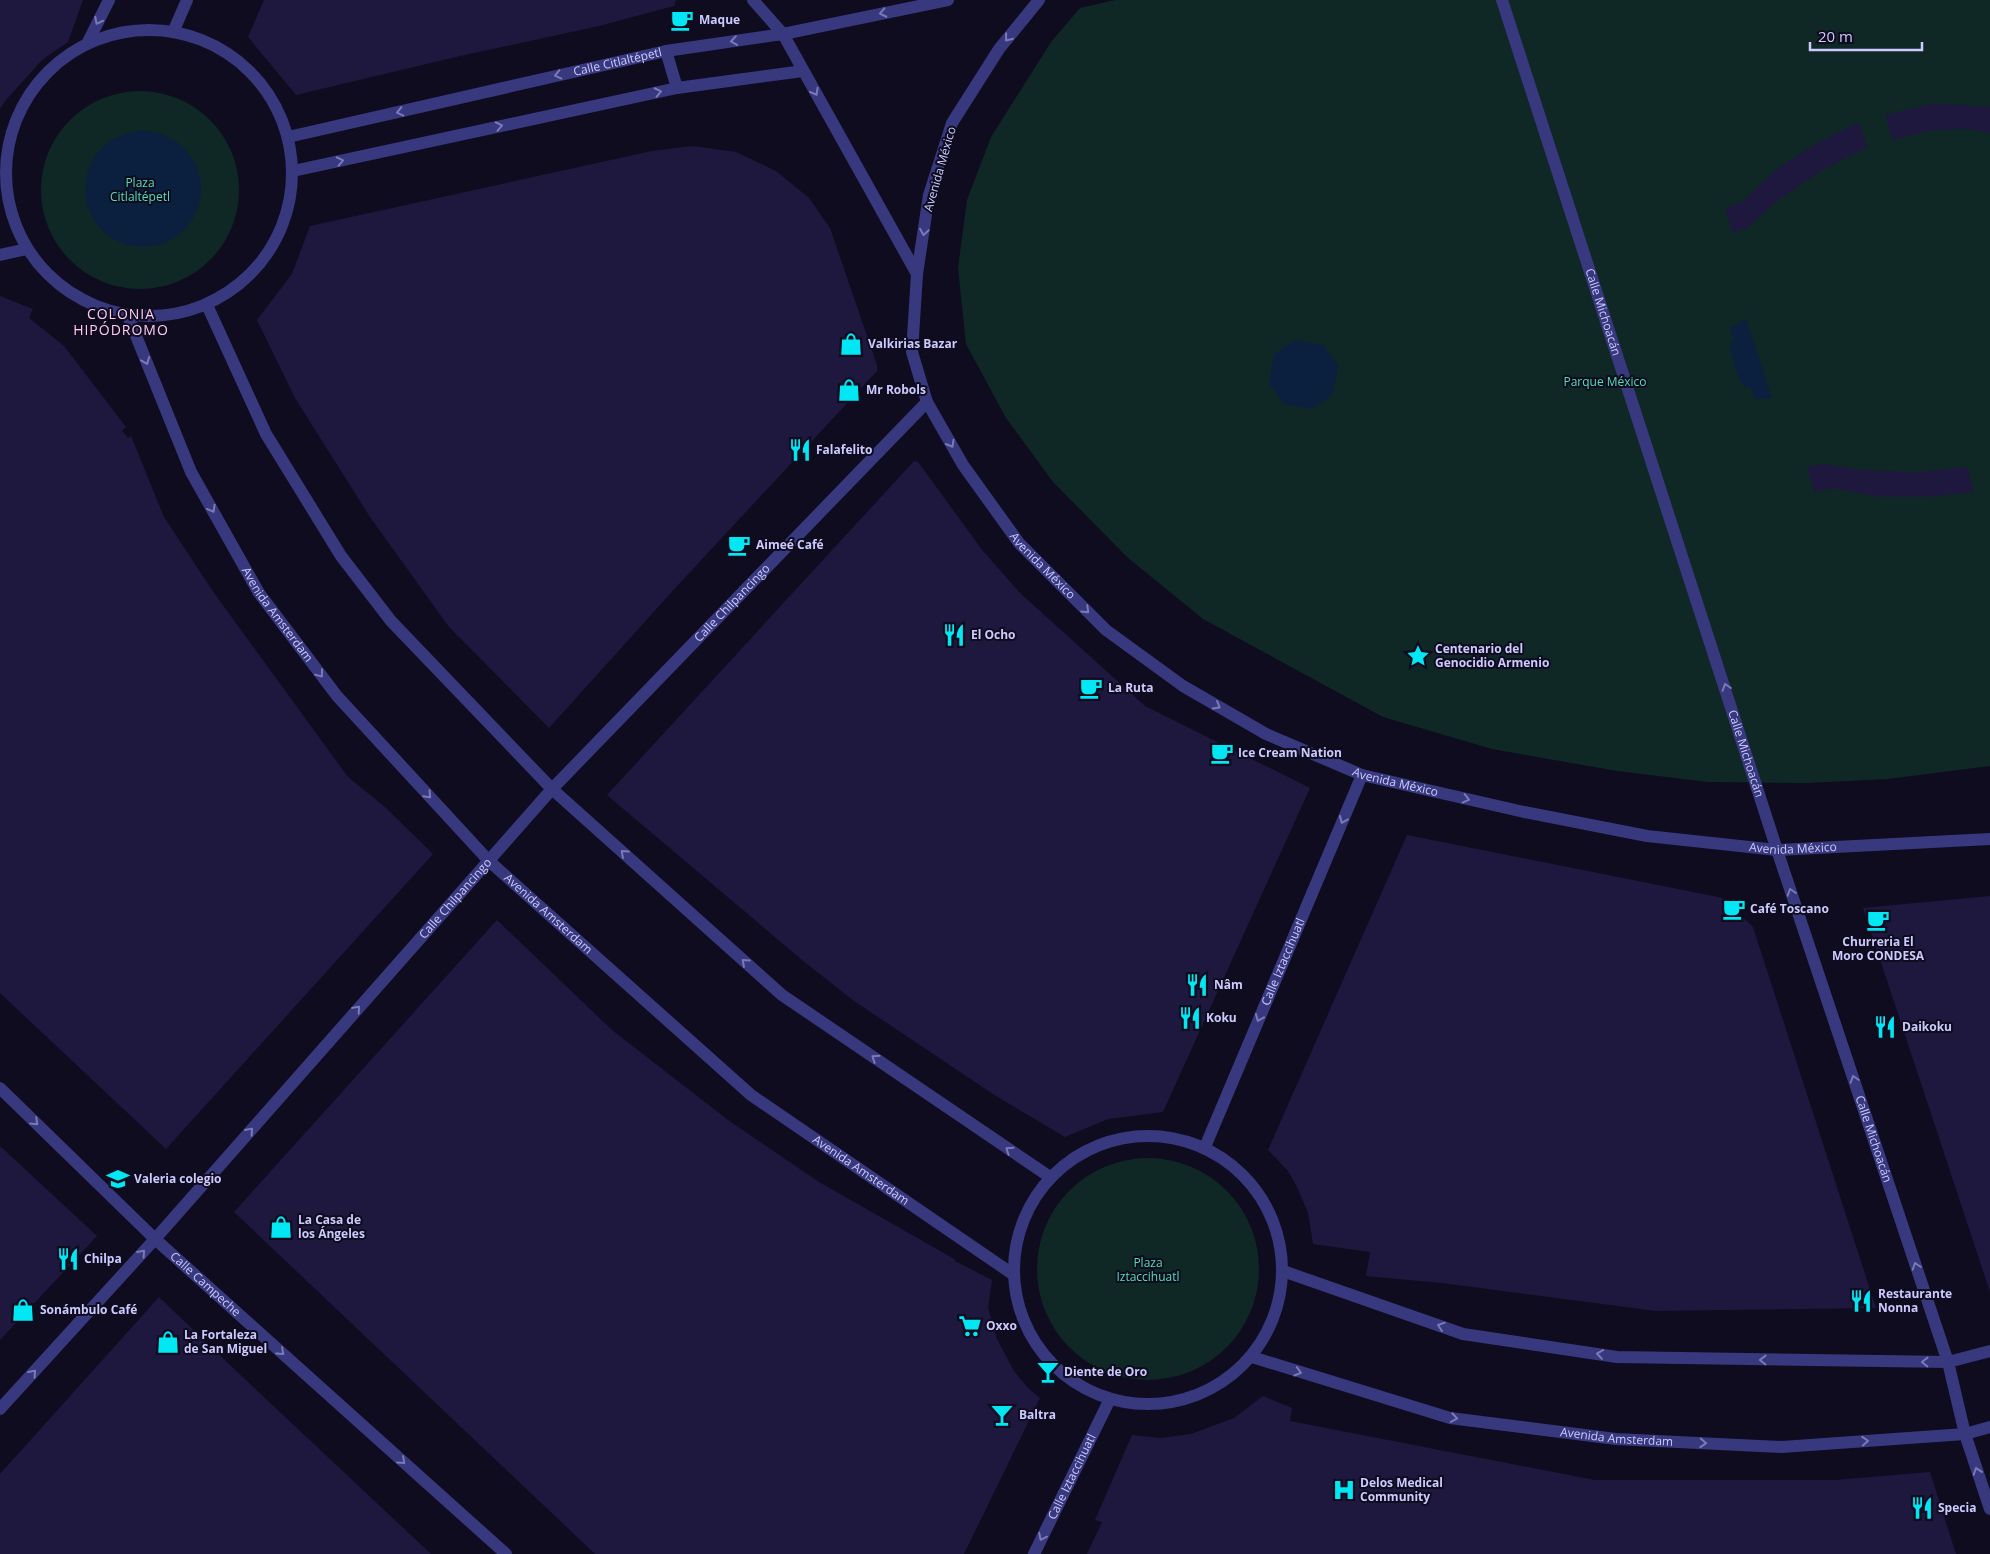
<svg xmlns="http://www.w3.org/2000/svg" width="1990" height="1554" font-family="'Open Sans',sans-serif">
	<rect width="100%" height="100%" fill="#0e0c1e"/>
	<!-- green -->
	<path fill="#0f2826" d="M1115,0h875v766l-102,13 -82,4 -98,-1 -91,-11 -125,-22 -109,-32 -180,-98 -76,-62 -74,-75 -47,-64 -40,-74 -8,-76 9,-68 24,-63 60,-95 29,-34z
		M41 190a99 99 0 1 1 198 0a99 99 0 1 1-198 0Z
		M1037 1269a111 111 0 1 1 222 0a111 111 0 1 1-222 0Z"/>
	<!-- water -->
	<path fill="#0b203f" d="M85 189a58 58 0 1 1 116 0a58 58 0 1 1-116 0Z
		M1746,319l26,79 -17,1 -5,-12 -5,1c-9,-15 -15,-29 -14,-46l3,-2 -4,-12z
		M1295,340l28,5 15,21 -5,28 -21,15 -28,-5 -15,-21 5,-29z"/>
	<!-- building -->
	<path fill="#1e183f" d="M0,0h83l-15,42 -26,18 -37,41 -5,8z
		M264,0h412l-2,6 -75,20 -139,30 -164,39 -48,-58z
		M1935,103l55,4v26l-21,-4 -36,1 -40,10 -8,-25z
		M1859,122l8,25 -45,23 -46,32 -29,26 -14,5 -8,-25 17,-6 35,-33 40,-26z
		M693,146l43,6 40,19 33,27 21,30 47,137v6l-199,214 -129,143 -100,-101 -79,-110 -75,-119 -38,-78 35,-46 18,-48 342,-75z
		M0,296l33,13 -4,9 35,28 62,81 -4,4 6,7 3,-2 33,81 50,76 134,184 37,30 48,47 -267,295 -166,-156z
		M914,461l4,1 65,89 36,41 126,114 165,82 -147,324 -55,7 -43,18 -69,-41 -142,-95 -52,-41 -195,-165z
		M1823,464l38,6 27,1 29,1 50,-5 7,25 -46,5h-48l-48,-9 -17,5 -8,-26z
		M1407,835l316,63 30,29 123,381 -220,3 -214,-28 -76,-7 4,-24 -57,-8 -5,-31 -11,-26 -9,-16 -20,-21z
		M1990,896v396l-127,-384z
		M497,920l115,110 116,90 91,62 137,78 -1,1 37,19 -4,28 9,31 17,32 14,17 12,10 -76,156h-369l-361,-342z
		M0,1146l97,90 -97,104z
		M159,1297l73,70 199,187h-431v-80z
		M1263,1396l29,12 -2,13 305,59h240l95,-8 26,82h-869l15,-32 -7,-2 37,-85 29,3 30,-4 43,-16z"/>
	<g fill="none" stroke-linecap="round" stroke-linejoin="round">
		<!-- minor -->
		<g stroke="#37387e" stroke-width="12">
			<path d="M753,0l30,34 134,240"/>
			<path id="s1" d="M1039,0l-40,49 -47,74 -23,72 -12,79 -5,78 15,50 36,63 56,78 87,87 77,56 83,48 96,41 162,37 123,24 130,14 213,-11"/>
			<path id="s2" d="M1502,0l275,850 171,512 17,72 25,75"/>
			<circle cx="149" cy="173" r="143"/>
			<path d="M174,30l13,-30"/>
			<path d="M88,42l21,-42"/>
			<path d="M666,51l11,37"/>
			<path id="s3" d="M288,137l378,-86 117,-17 165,-34"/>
			<path d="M293,171l384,-83 126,-17"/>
			<path d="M0,255l27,-6"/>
			<path d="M207,305l59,129 75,122 50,65 161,168 230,206 268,182"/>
			<path id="s4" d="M128,316l63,156 68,121 78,103 152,165 262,234 263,180"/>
			<path id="s5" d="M0,1088l155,151 351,315"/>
			<circle cx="1148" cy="1270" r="134"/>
			<path id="s6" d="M1205,1147l157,-372"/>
			<path d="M1283,1271l180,63 154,23 331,5 42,-11"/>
			<path id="s7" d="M1252,1357l198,61 166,21 166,8 183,-13 25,-7"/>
			<path id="s8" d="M0,1409l155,-170 397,-450 375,-387"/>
			<path id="s9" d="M1034,1554l76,-155"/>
		</g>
	</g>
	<!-- one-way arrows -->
	<defs><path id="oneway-chevron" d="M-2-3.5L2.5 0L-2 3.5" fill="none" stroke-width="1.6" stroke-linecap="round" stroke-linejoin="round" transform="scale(1.25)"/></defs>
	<g stroke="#7a7ab8">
		<use href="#oneway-chevron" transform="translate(883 13) rotate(168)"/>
		<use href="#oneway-chevron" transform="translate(98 21) rotate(117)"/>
		<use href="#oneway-chevron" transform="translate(1008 38) rotate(129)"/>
		<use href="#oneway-chevron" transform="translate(734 41) rotate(172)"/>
		<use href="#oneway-chevron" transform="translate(558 75) rotate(167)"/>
		<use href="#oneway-chevron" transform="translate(658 92) rotate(-12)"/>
		<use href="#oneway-chevron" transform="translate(815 92) rotate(61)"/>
		<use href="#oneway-chevron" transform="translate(400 112) rotate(167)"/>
		<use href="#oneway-chevron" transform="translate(499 126) rotate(-12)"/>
		<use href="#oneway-chevron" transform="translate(340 161) rotate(-12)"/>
		<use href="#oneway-chevron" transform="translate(924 232) rotate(99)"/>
		<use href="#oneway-chevron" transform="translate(146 361) rotate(68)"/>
		<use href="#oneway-chevron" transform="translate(951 444) rotate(60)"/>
		<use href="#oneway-chevron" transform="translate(212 509) rotate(61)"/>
		<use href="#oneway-chevron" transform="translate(1086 610) rotate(44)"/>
		<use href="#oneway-chevron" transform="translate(320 674) rotate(53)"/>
		<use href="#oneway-chevron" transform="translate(1726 687) rotate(-108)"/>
		<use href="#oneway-chevron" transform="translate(1217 706) rotate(30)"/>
		<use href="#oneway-chevron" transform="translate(428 795) rotate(47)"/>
		<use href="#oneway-chevron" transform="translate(1466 799) rotate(13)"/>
		<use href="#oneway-chevron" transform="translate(1343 820) rotate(113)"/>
		<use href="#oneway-chevron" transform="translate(624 853) rotate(-138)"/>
		<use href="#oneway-chevron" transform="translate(1791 892) rotate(-108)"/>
		<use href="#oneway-chevron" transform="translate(745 962) rotate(-138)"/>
		<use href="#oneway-chevron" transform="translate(357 1009) rotate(-49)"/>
		<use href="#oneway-chevron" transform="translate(1259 1018) rotate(113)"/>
		<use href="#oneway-chevron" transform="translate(875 1058) rotate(-146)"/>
		<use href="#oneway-chevron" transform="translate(1854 1079) rotate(-108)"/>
		<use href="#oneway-chevron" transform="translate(35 1122) rotate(44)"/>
		<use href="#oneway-chevron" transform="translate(250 1131) rotate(-49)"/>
		<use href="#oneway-chevron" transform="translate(1009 1150) rotate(-146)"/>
		<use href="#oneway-chevron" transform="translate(142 1253) rotate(-48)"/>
		<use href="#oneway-chevron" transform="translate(1916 1266) rotate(-108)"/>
		<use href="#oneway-chevron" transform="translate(1441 1326) rotate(-161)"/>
		<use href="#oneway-chevron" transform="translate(281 1352) rotate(42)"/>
		<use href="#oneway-chevron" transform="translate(1600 1354) rotate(-172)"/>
		<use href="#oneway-chevron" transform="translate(1763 1360) rotate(-179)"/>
		<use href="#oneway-chevron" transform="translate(1925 1362) rotate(-179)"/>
		<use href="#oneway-chevron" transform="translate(1298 1372) rotate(17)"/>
		<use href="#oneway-chevron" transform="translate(33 1373) rotate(-48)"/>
		<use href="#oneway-chevron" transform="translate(1454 1418) rotate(10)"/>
		<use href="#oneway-chevron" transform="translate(1865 1441) rotate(-4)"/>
		<use href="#oneway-chevron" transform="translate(1703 1443) rotate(3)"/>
		<use href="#oneway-chevron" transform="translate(402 1461) rotate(42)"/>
		<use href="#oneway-chevron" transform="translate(1977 1471) rotate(-109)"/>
		<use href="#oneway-chevron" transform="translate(1042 1537) rotate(116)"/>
	</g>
	<!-- icons -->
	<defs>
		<symbol id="cafe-bare" viewBox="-9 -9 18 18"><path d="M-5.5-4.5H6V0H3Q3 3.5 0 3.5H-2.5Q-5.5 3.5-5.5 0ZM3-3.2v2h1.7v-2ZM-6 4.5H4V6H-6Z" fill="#01e7f4" stroke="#0e0c1e" stroke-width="2.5" paint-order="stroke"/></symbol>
		<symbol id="shop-bare" viewBox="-9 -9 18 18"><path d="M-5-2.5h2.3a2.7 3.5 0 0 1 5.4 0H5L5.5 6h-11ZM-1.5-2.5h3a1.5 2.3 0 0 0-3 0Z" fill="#01e7f4" stroke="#0e0c1e" stroke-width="2.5" paint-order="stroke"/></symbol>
		<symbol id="restaurant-bare" viewBox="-9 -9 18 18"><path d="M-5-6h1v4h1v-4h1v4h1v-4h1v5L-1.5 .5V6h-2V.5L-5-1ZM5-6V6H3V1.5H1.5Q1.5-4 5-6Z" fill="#01e7f4" stroke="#0e0c1e" stroke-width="2.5" paint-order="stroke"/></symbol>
		<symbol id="sight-bare" viewBox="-9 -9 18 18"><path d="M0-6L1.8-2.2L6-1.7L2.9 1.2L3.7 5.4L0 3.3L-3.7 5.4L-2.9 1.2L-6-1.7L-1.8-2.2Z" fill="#01e7f4" stroke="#0e0c1e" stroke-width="2.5" paint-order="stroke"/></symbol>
		<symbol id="school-bare" viewBox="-9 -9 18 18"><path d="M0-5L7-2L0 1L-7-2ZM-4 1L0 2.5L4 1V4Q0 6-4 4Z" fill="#01e7f4" stroke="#0e0c1e" stroke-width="2.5" paint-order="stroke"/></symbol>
		<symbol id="supermarket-bare" viewBox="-9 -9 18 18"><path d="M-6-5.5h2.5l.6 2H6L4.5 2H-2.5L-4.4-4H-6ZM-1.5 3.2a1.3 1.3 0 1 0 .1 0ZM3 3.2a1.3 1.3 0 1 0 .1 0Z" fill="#01e7f4" stroke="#0e0c1e" stroke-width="2.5" paint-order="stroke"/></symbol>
		<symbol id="bar-bare" viewBox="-9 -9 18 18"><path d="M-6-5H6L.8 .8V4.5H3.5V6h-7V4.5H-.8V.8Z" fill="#01e7f4" stroke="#0e0c1e" stroke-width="2.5" paint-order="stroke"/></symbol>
		<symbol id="hospital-bare" viewBox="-9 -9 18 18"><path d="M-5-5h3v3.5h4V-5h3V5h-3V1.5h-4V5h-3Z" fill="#01e7f4" stroke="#0e0c1e" stroke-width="2.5" paint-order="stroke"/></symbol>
	</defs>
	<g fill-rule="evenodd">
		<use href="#cafe-bare" x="666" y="4" width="32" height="32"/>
		<use href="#shop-bare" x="835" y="328" width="32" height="32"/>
		<use href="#shop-bare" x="833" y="374" width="32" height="32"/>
		<use href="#restaurant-bare" x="784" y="434" width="32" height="32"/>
		<use href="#cafe-bare" x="723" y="529" width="32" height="32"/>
		<use href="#restaurant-bare" x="938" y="619" width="32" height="32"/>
		<use href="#sight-bare" x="1402" y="640" width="32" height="32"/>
		<use href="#cafe-bare" x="1075" y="672" width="32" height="32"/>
		<use href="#cafe-bare" x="1206" y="737" width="32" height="32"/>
		<use href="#cafe-bare" x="1718" y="893" width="32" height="32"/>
		<use href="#cafe-bare" x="1862" y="904" width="32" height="32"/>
		<use href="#restaurant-bare" x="1181" y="969" width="32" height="32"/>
		<use href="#restaurant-bare" x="1174" y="1002" width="32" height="32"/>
		<use href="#restaurant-bare" x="1869" y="1011" width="32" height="32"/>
		<use href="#school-bare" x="102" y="1163" width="32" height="32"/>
		<use href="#shop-bare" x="265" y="1211" width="32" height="32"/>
		<use href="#restaurant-bare" x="52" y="1243" width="32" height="32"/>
		<use href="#restaurant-bare" x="1845" y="1285" width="32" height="32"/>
		<use href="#shop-bare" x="7" y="1294" width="32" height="32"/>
		<use href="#supermarket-bare" x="954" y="1310" width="32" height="32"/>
		<use href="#shop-bare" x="152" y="1326" width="32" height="32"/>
		<use href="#bar-bare" x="1032" y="1356" width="32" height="32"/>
		<use href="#bar-bare" x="986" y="1399" width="32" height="32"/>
		<use href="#hospital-bare" x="1328" y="1474" width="32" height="32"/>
		<use href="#restaurant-bare" x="1906" y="1492" width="32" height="32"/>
	</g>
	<g text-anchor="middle" stroke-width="4" stroke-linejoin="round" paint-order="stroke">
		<!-- poi labels -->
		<g font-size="12" font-weight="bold" fill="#cdcaff" stroke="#0e0c1e" text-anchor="start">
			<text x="699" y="24">Maque</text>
			<text x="868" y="348">Valkirias Bazar</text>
			<text x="866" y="394">Mr Robols</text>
			<text x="816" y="454">Falafelito</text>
			<text x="756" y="549">Aimeé Café</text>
			<text x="971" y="639">El Ocho</text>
			<text x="1435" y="653">Centenario del<tspan x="1435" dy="14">Genocidio Armenio</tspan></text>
			<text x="1108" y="692">La Ruta</text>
			<text x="1238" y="757">Ice Cream Nation</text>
			<text x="1750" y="913">Café Toscano</text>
			<text x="1878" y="946" text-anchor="middle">Churreria El<tspan x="1878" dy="14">Moro CONDESA</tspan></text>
			<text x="1214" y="989">Nâm</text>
			<text x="1206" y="1022">Koku</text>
			<text x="1902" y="1031">Daikoku</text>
			<text x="134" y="1183">Valeria colegio</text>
			<text x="298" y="1224">La Casa de<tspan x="298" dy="14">los Ángeles</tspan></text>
			<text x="84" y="1263">Chilpa</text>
			<text x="1878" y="1298">Restaurante<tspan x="1878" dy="14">Nonna</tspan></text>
			<text x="40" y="1314">Sonámbulo Café</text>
			<text x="986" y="1330">Oxxo</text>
			<text x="184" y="1339">La Fortaleza<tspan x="184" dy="14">de San Miguel</tspan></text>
			<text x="1064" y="1376">Diente de Oro</text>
			<text x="1019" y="1419">Baltra</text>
			<text x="1360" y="1487">Delos Medical<tspan x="1360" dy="14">Community</tspan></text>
			<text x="1938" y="1512">Specia</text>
		</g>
		<!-- street labels -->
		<g font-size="12" fill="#cdcaff" stroke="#0e0c1e">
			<text dy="4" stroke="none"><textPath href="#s3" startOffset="338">Calle Citlaltépetl</textPath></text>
			<text transform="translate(940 169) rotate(-74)" y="4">Avenida México</text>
			<text dy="4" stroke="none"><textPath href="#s2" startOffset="328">Calle Michoacán</textPath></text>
			<text dy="4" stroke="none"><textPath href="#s1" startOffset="638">Avenida México</textPath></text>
			<text dy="4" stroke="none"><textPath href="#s8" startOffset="1089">Calle Chilpancingo</textPath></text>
			<text dy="4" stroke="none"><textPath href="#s4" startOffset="335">Avenida Amsterdam</textPath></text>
			<text dy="4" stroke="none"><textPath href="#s2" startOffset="792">Calle Michoacán</textPath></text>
			<text dy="4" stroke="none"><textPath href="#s1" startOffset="1058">Avenida México</textPath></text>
			<text dy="4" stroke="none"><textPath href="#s1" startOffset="1462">Avenida México</textPath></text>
			<text dy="4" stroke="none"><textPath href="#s8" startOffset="684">Calle Chilpancingo</textPath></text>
			<text dy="4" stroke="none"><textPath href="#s4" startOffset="740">Avenida Amsterdam</textPath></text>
			<text dy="4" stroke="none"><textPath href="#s6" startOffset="201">Calle Iztaccihuatl</textPath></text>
			<text dy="4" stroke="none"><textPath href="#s2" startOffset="1198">Calle Michoacán</textPath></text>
			<text dy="4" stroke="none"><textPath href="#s4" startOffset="1145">Avenida Amsterdam</textPath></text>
			<text dy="4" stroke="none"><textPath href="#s5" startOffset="284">Calle Campeche</textPath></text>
			<text dy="4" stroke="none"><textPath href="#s7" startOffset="375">Avenida Amsterdam</textPath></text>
			<text dy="4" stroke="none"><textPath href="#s9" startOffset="86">Calle Iztaccihuatl</textPath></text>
		</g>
		<!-- park labels -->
		<g font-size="12" fill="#57deb6" stroke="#0e0c1e">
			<text x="140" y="187">Plaza<tspan x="140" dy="14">Citlaltépetl</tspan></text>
			<text x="1605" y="386">Parque México</text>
			<text x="1148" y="1267">Plaza<tspan x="1148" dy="14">Iztaccihuatl</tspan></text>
		</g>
		<!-- neighbourhood labels -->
		<g font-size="14" letter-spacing="1" fill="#ffccef" stroke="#0e0c1e">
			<text x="121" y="319">COLONIA<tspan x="121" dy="16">HIPÓDROMO</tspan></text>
		</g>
	</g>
	<!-- scale -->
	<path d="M1810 42v8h112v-8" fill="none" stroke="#cdcaff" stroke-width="2.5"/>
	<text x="1818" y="42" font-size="15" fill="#cdcaff" stroke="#0e0c1e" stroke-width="4" paint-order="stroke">20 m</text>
</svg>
